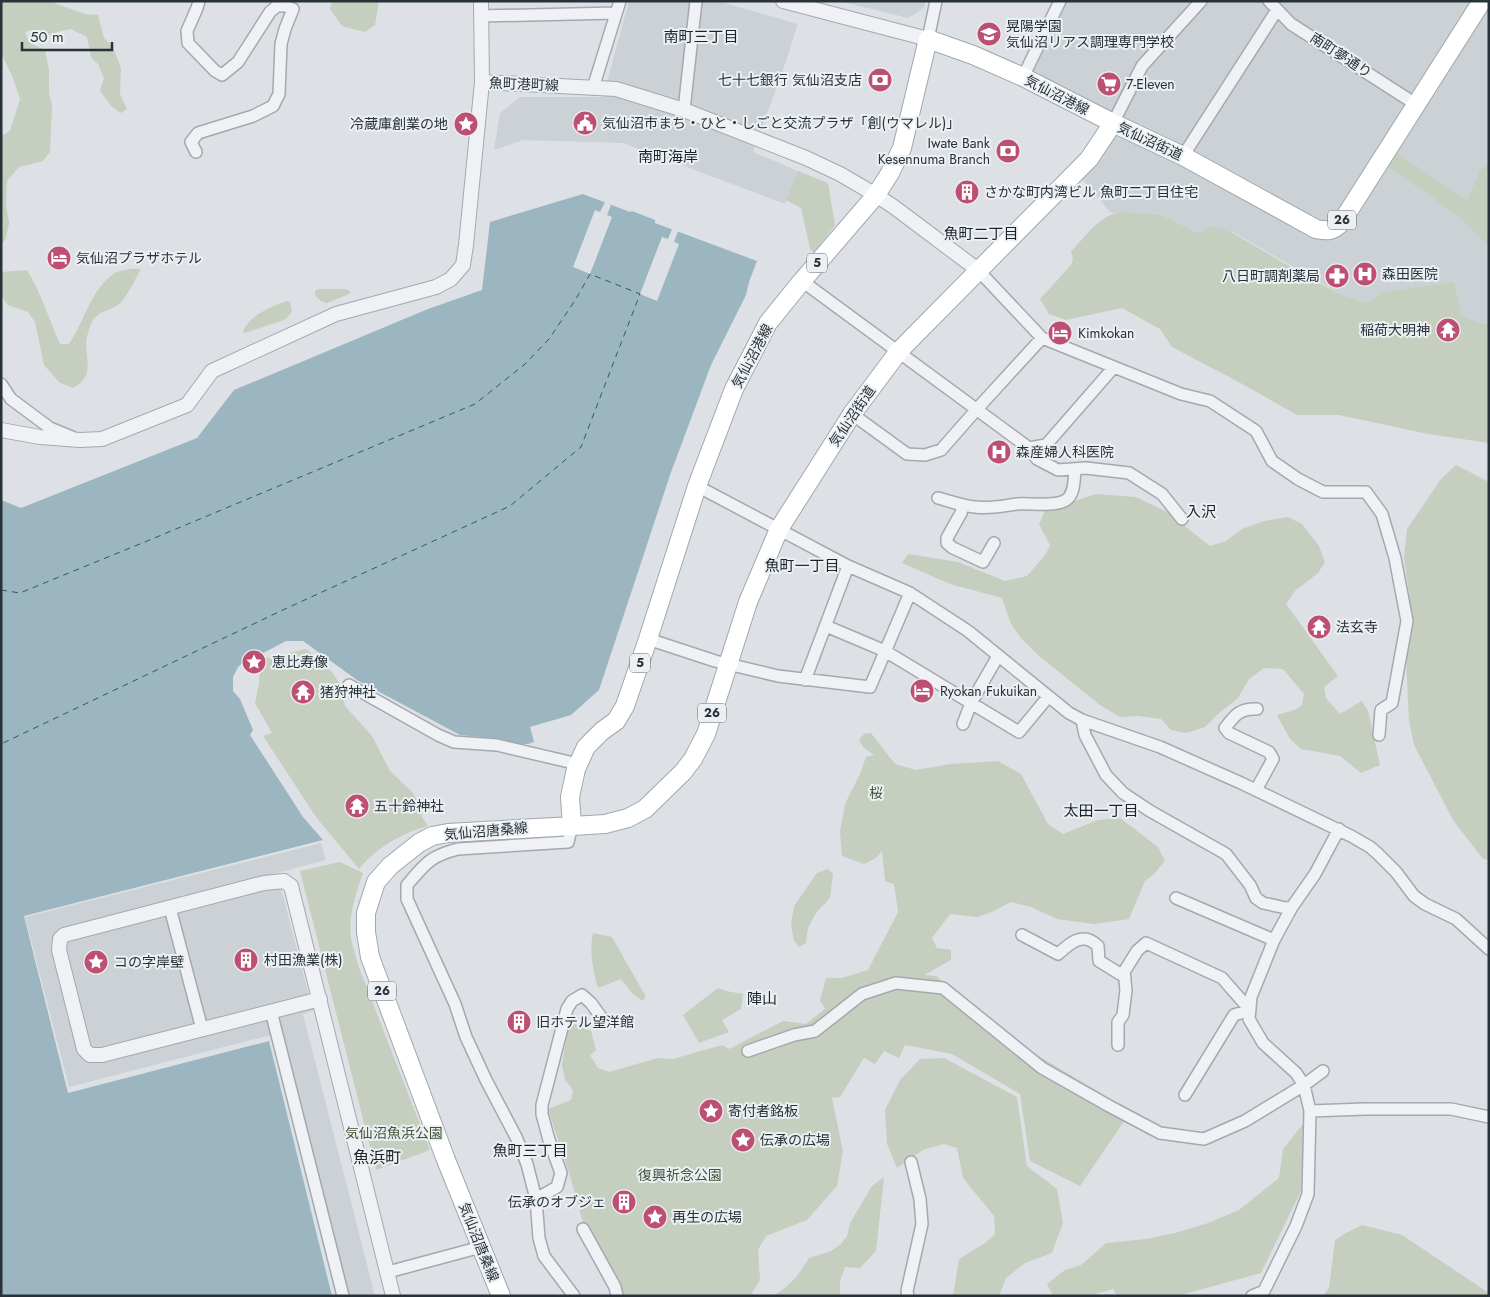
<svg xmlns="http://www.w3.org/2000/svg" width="1490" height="1297" font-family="Jost,'Noto Sans JP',sans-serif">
	<rect width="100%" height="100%" fill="#dde1e5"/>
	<!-- built -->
	<path fill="#cbd1d5" d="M629,1h89l80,23 -17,52 -28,76 45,19 -13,33 -162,-61 -100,-3 -29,10 6,-37 20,-16h83z
		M839,1h87l-2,7 -16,10z
		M1062,1h427v323l-10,-1 -19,-8 -77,-23 -16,11 -25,-8 -109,-63h-36l-34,-16 -42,-4 -10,1 -30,-35 22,-22 10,-33 -80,-53z
		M321,843l5,17 -49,13 36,138 -10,3 72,282h-38l-66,-261 -202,52 -44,-170z"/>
	<!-- green -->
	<path fill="#c5cebf" d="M1,1h48l36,13 13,1 6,23 9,9 8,21 -1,26 7,15 -6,4 -9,-6 -12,-16 4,-13 -6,-14 -7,-7 -4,-20 -16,-8 -11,2 -17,7 -6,-2 -8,-6 -4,3 5,10 15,7 4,19v24l3,12 -2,47 -7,9 -24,6 -12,14 -1,24 3,18 -3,15 -5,8v-110l9,-5 10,-32 -7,-21 -12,-25z
		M332,1h47l-4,24 -10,7 -23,-6 -12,-17z
		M1397,153l70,47 13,-29 9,-8v85l-8,-10 -23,-23 -70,-48z
		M798,171l30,12 7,42 -21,28 -4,-4 -9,-41 -15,-8z
		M1121,212l40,3 36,17h7l7,-6 22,7 78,46 31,16 25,8 16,-11 71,-10 7,33 18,8 10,1v119l-61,-9 -89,-19h-42l-51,-29 -74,-39 -12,-18 -38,-21 -56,12 -17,-6 -9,-15 31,-34 2,-6 -2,-7c14,-15 28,-37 50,-40z
		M130,269h11c-6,10 -11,22 -18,31 -13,16 -27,4 -35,33 -7,22 11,41 -15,55l-14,-6 -15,-17 -9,-43 -7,-10 -20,-7 -7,-9v-24l26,-2c14,23 22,49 33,74h9c15,-22 21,-52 43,-69 4,-4 13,-5 18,-6z
		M318,289h28l5,3 -2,2 -22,9c-6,-1 -13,-5 -12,-12z
		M288,301l2,1 2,9 -4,6 -4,3 -39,13 -2,-1c6,-17 29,-26 45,-31z
		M1456,465l33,17v378l-6,-1 -30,-39 -39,-75 -5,-24 -3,-63 4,-57 -6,-44 3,-28 34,-50z
		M1096,494l40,3 31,15 43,34 16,-5 16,-12 22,-8 24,-4 14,7 17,22 6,16 -7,11 -23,18 -9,13 52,72 -14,11 2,11 14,16 22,-13 6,10 12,54 -19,8 -21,-17 -39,-7 -11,-10 -13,-24 20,-6 5,-4 2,-11 -21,-25 -19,-1 -15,11 -11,19 -20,16 -13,13 -19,6 -15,-3 -10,-11 -23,-3 -18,1 -20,-12 -61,-49 -18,-18 -10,-14 -9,-26 -52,-14 -48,-21 6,-9 50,8 47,19 22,-5 19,-22 4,-9 -11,-21 6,-13z
		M306,649l27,24 6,10 6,23 27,30 18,35 23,22 6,11 3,13 6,9c-26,7 -52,22 -69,43l-43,-52 -53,-81 9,-3 -17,-30 4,-19 1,-23 3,-4 9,2 21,-7z
		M871,733l24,31 21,6 35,-6 47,-3 23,13 27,50 15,10 35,-14 22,-2 38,29 7,14 -11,13 -9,7 -16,38 -35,5 -37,-5 -26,-12 -20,-5 -19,10 -14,5 -28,-3 -18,24 5,10 14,2v10l-27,15 12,1 96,76 99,59 -51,75 -50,-25 -10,-67 -68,-40 -47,-9 -6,13 -15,-7 -9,13 -11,-6 -24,39 -8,1 11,53 -6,35 -30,34 -41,16 -8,14 2,30 -8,13 2,3h-130l-5,-14 -36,-59 -12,-44 -23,-70 23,-9 2,-10 -8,-10 -3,-15 7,-43 22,9 5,19 -6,5 8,13 11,4 49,-14 15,1 49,-14 7,4 54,-28 23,3 19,-15 -5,-9 6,-22h16l26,-8 30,-58 -4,-28 -9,-3 -3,-30 -6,7 -12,6 -22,-8 -2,-24 5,-28 15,-30 6,-17 8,-2 -10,-7 -5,-8 5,-6z
		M340,862l23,11c-7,20 -15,43 -12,66 2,9 5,18 7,26l72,185 -54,20 -76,-299z
		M828,869l5,5 -3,24 -14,15 -8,15 -2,15 -7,4 -5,-6 -3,-16 3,-19 23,-33z
		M593,933l19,4 34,60 -4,4 -10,-8 -11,-14 -23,9c-5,-18 -9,-37 -5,-55z
		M718,988l8,3 17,3 -2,15 -19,11 7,12 -30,11 -16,-28z
		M944,1058l73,39 10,69 30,23 6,34 -11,30 -27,10 -19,15 -7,18h-46l6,-37 26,-16 10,-9 -1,-18 -31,-38 -6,-30 -13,-4 -21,6 -26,18 -10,-24 -2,-34 15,-30 20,-21z
		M1303,1124l-2,67 -40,82 -84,23h-60l-4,-7 -21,6 -39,1 -6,-12 18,-14 16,-5 25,-22 40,-4 29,-6 33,-10 31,-13 40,-32 4,-29z
		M884,1177l-8,74 -16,17 -15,-1 -5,14v15h-67c18,-11 25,-20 36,-38l22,-7 10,-7 6,-8 3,-13 22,-37z
		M1362,1225l40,10 87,58v3h-166l6,-8 6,-48 9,-6z"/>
	<!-- water -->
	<path fill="#9bb5c1" d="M583,194l47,18 2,-1 23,9v3l102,38 -8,21 -3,13 -35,70 -41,110 -71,215 -28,25 -41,12 4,15 -6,2h-10l-16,-5 -42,-4 -103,-55 -54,-39h-17l-23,12 -12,3 -13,11 -5,10v14l7,8 13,31 -3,5 53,82 20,23 -299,76 44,177 201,-52 63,255h-331v-796l20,8 176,-70 37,-48 194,-81 54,-19 8,-68z"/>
	<!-- pier -->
	<path fill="#dde1e5" d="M605,202l6,3 -4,10 5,2 -22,57 -17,-7 22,-57 5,2z
		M672,229l6,2 -4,11 5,2 -22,57 -17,-7 22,-57 6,2z"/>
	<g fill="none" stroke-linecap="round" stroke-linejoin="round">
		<!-- ferry -->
		<path stroke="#375668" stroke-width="1" stroke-dasharray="6 5" stroke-linecap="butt" d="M1,590l19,3 132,-54 323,-135 50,-40 24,-25 27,-40 14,-25 50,20 -59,153 -71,59 -225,103 -284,135"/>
		<defs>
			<path id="minor" d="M1269,1l22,23 126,81
				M480,16l136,-3
				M928,39l8,-38
				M1023,77l37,-76
				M593,88l27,-87
				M684,110l12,-109
				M1113,123l29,-57 59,-65
				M196,152l-5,-10 7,-9 55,-17 20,-10 6,-12 2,-50 4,-15 8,-20 -7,-3h-9l-7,6 -32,50 -16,13 -7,-4 -27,-28 -1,-12 10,-23 2,-7
				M1183,156l94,-146
				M978,270l64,68 139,56 29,7 46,30 16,30 26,18 25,13h43l16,22 13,44 12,63 -15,82 -11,7 -2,25
				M802,281l227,167 8,11 21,11 28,-2 43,5 33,21 20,25
				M1,384l10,15 39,29 22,9
				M852,414l55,40 18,1 16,-5 36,-41 65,-71
				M1029,448l17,-3 68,-78
				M697,486l151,80 62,27 58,38 101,82 13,7 78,27 81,36 110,53 19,11 7,6 19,19 18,24 11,8 31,15 33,30
				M938,498c12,3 24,8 37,9 15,2 27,-1 42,-3 12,-1 39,3 49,-4 9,-6 8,-21 9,-31
				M963,506l-2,7 -14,25v5l6,5 30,14 11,-19
				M826,626l59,25 134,81 29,-35
				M648,639l67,22 63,15 92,11 40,-94
				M805,680l43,-114
				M349,685l89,50 16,7 43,3 81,19
				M1082,720l3,15 21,40 17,18 27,18 76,43 24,31 6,13 7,5 23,5 6,-1
				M963,724l8,-21 27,-47
				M1256,790l17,-31 -4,-7 -40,-19 -4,-5c10,-13 15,-20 32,-19
				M572,826l-4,16 -110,7c-28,7 -33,15 -51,36v14l48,105 11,33 20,43 30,57 11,27 9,35 3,39 5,18 30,40
				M1176,898l98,42
				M170,908l32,121
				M1022,935l36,19c12,-11 25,-23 40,-8l1,15 26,16
				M271,1011l72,285
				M1118,1045v-23l5,-7 3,-25 -2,-18 13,-21 9,-8 76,35 28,32 -16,5 -49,80
				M748,1051l46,-16 21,-4 47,-37 34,-11 47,5 99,80 67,38 51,27 44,6 41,-18 59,-36 19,-14
				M1310,1111l55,-2h86l38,8
				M536,1199l21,-12 4,-14 -12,-33 -7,-26v-9l25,-96 5,-8 10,-6 9,8 10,14
				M583,1229l32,58 2,9
				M388,1272l93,-25
				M908,1296l-1,-5 15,-67 -2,-25 -9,-37
				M1252,1296l12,-5 32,-65 12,-32 2,-83 -6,-26 -8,-12 -33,-30 -14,-24 2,-22 23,-57 18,-33 23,-33 24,-45"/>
			<path id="tertiary" d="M481,1l1,81
				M783,1l145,38
				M1,430l39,7 40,3 22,-1 85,-34 25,-34 124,-57 100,-27 15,-8 12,-14 3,-20 16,-163 134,7 68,21 122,48 34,16 36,21 18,12 84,63
				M320,999l-218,56h-12l-6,-6 -25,-99 1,-11 4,-4 200,-52 20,-2 7,5 102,410"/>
			<path id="primary" d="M572,826l-2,-29 6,-28 10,-22 16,-16 14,-10 9,-15 23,-67 49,-153 37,-97 34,-66 34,-42 74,-86 14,-22 12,-25 26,-109 45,16 50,22 90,46 70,33 133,73c11,2 16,3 25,-6l141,-222
				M501,1296l-55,-136 -76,-203 -4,-25v-19l10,-31 14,-16 29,-23 13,-7 16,-3 124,-7 33,-2 23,-6 17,-9 38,-37 10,-13 13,-25 42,-132 31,-73 73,-115 47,-63 190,-192 24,-36"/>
		</defs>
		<!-- minor casing -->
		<use href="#minor" stroke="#a3a9ae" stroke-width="14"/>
		<!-- tertiary casing -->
		<use href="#tertiary" stroke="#a3a9ae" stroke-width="16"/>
		<!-- primary casing -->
		<use href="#primary" stroke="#9ea8af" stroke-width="20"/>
		<!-- minor -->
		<use href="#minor" stroke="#eff1f4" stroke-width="11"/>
		<!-- tertiary -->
		<use href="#tertiary" stroke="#eff1f4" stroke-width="14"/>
		<!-- primary -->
		<use href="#primary" stroke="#fff" stroke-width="18"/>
	</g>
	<!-- icons -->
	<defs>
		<symbol id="school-disc" viewBox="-11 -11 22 22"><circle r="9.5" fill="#bd4f73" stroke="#ecf0f3"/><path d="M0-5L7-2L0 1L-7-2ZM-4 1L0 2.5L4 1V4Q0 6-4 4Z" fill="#fff"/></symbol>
		<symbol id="bank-disc" viewBox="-11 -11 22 22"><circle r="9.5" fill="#bd4f73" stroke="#ecf0f3"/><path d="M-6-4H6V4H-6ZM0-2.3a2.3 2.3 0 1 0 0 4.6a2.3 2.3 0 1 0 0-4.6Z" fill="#fff"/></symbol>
		<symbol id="supermarket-disc" viewBox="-11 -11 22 22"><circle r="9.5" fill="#bd4f73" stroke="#ecf0f3"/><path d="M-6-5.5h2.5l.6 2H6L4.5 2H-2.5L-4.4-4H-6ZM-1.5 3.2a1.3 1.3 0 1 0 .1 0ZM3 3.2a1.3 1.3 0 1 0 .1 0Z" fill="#fff"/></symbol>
		<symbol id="civic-disc" viewBox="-11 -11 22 22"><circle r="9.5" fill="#bd4f73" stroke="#ecf0f3"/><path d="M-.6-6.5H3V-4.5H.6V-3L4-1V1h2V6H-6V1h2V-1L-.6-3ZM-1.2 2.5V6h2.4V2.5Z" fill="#fff"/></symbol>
		<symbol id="sight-disc" viewBox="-11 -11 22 22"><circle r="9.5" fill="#bd4f73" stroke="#ecf0f3"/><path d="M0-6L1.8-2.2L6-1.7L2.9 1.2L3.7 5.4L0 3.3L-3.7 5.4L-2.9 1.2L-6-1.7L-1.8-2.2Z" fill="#fff"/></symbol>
		<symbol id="building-disc" viewBox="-11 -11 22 22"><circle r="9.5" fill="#bd4f73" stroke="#ecf0f3"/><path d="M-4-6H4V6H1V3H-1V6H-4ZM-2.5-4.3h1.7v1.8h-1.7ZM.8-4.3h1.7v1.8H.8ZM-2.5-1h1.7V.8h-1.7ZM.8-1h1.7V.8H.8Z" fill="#fff"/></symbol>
		<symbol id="hotel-disc" viewBox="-11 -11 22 22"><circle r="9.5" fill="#bd4f73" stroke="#ecf0f3"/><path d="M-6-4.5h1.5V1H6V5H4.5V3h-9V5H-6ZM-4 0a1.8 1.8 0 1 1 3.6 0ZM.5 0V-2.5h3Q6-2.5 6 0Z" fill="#fff"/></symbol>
		<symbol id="hospital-disc" viewBox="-11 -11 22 22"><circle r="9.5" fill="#bd4f73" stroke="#ecf0f3"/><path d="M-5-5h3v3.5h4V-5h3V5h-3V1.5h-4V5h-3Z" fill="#fff"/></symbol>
		<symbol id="pharmacy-disc" viewBox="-11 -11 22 22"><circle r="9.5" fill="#bd4f73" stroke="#ecf0f3"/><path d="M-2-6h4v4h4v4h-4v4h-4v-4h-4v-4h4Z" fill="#fff"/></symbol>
		<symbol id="temple-disc" viewBox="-11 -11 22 22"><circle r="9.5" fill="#bd4f73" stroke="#ecf0f3"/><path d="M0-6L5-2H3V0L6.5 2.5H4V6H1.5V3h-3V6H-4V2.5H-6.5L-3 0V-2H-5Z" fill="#fff"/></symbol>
	</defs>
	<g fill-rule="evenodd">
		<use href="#school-disc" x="975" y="20" width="28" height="28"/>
		<use href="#bank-disc" x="866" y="66" width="28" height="28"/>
		<use href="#supermarket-disc" x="1095" y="70" width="28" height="28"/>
		<use href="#civic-disc" x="571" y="109" width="28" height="28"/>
		<use href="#sight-disc" x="452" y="110" width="28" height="28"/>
		<use href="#bank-disc" x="994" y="137" width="28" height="28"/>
		<use href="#building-disc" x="953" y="178" width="28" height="28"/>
		<use href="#hotel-disc" x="45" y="244" width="28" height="28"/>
		<use href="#hospital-disc" x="1351" y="260" width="28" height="28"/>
		<use href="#pharmacy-disc" x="1323" y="262" width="28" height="28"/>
		<use href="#temple-disc" x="1434" y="316" width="28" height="28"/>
		<use href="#hotel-disc" x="1046" y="319" width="28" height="28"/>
		<use href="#hospital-disc" x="985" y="438" width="28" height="28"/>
		<use href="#temple-disc" x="1305" y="613" width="28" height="28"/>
		<use href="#sight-disc" x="240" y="648" width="28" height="28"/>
		<use href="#hotel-disc" x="908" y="677" width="28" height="28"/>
		<use href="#temple-disc" x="289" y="678" width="28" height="28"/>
		<use href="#temple-disc" x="343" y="792" width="28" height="28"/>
		<use href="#building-disc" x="232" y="946" width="28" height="28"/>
		<use href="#sight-disc" x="82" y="948" width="28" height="28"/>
		<use href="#building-disc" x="505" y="1008" width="28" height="28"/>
		<use href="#sight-disc" x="697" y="1097" width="28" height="28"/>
		<use href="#sight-disc" x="729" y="1126" width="28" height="28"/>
		<use href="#building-disc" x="610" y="1188" width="28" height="28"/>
		<use href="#sight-disc" x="641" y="1203" width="28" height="28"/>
	</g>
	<g text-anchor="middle" stroke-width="4" stroke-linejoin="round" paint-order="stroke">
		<!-- shield labels -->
		<g fill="#ecf0f3" stroke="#636b71" stroke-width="1">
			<rect x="1328" y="210.5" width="28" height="19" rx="4"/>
			<rect x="807" y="253.5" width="20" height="19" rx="4"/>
			<rect x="630" y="653.5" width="20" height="19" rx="4"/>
			<rect x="698" y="703.5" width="28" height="19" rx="4"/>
			<rect x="368" y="981.5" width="28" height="19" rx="4"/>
		</g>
		<g font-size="12" font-weight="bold" fill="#283239">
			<text x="1342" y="224">26</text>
			<text x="817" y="267">5</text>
			<text x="640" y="667">5</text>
			<text x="712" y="717">26</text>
			<text x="382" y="995">26</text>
		</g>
		<!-- poi labels -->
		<g font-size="14" fill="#283239" stroke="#ecf0f3" text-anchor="start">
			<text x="1006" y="31">晃陽学園<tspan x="1006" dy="16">気仙沼リアス調理専門学校</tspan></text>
			<text x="862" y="85" text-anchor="end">七十七銀行 気仙沼支店</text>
			<text x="1126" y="89">7-Eleven</text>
			<text x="602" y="128">気仙沼市まち・ひと・しごと交流プラザ「創(ウマレル)」</text>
			<text x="448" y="129" text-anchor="end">冷蔵庫創業の地</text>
			<text x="990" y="148" text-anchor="end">Iwate Bank<tspan x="990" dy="16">Kesennuma Branch</tspan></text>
			<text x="984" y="197">さかな町内湾ビル 魚町二丁目住宅</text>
			<text x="76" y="263">気仙沼プラザホテル</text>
			<text x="1382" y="279">森田医院</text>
			<text x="1320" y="281" text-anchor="end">八日町調剤薬局</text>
			<text x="1430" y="335" text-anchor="end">稲荷大明神</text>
			<text x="1078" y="338">Kimkokan</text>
			<text x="1016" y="457">森産婦人科医院</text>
			<text x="1336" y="632">法玄寺</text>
			<text x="272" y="667">恵比寿像</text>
			<text x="940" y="696">Ryokan Fukuikan</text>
			<text x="320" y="697">猪狩神社</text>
			<text x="374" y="811">五十鈴神社</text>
			<text x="264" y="965">村田漁業(株)</text>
			<text x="114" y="967">コの字岸壁</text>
			<text x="536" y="1027">旧ホテル望洋館</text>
			<text x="728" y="1116">寄付者銘板</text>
			<text x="760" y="1145">伝承の広場</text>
			<text x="606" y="1207" text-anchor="end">伝承のオブジェ</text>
			<text x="672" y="1222">再生の広場</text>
		</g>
		<!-- street labels -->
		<g font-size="14" fill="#283239" stroke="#ecf0f3">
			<text transform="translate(1341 55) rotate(33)" y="5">南町夢通り</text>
			<text transform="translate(524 84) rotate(2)" y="5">魚町港町線</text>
			<text transform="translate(1057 95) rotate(27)" y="5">気仙沼港線</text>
			<text transform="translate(1150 141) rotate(25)" y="5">気仙沼街道</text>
			<text transform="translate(752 356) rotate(-62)" y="5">気仙沼港線</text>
			<text transform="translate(852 416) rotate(-56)" y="5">気仙沼街道</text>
			<text transform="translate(486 831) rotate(-5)" y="5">気仙沼唐桑線</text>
			<text transform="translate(479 1242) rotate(68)" y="5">気仙沼唐桑線</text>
		</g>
		<!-- park labels -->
		<g font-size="14" fill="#425337" stroke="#ecf0f3">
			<text x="876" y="798">桜</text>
			<text x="394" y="1138">気仙沼魚浜公園</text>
			<text x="680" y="1180">復興祈念公園</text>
		</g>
		<!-- neighbourhood labels -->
		<g font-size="15" fill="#1a232a" stroke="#ecf0f3">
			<text x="701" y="42">南町三丁目</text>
			<text x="668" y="162">南町海岸</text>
			<text x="981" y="239">魚町二丁目</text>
			<text x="1201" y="517">入沢</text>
			<text x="802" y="571">魚町一丁目</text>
			<text x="1101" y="816">太田一丁目</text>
			<text x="762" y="1004">陣山</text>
			<text x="530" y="1156">魚町三丁目</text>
		</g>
		<!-- quarter labels -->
		<g font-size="16" fill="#1a232a" stroke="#ecf0f3">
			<text x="377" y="1163">魚浜町</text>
		</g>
	</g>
	<!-- border -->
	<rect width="1490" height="1297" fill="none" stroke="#283239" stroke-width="5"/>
	<!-- scale -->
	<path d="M22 42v8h90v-8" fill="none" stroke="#283239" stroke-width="2.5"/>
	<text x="30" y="42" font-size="15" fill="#283239" stroke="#ecf0f3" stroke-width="4" paint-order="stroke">50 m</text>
</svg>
